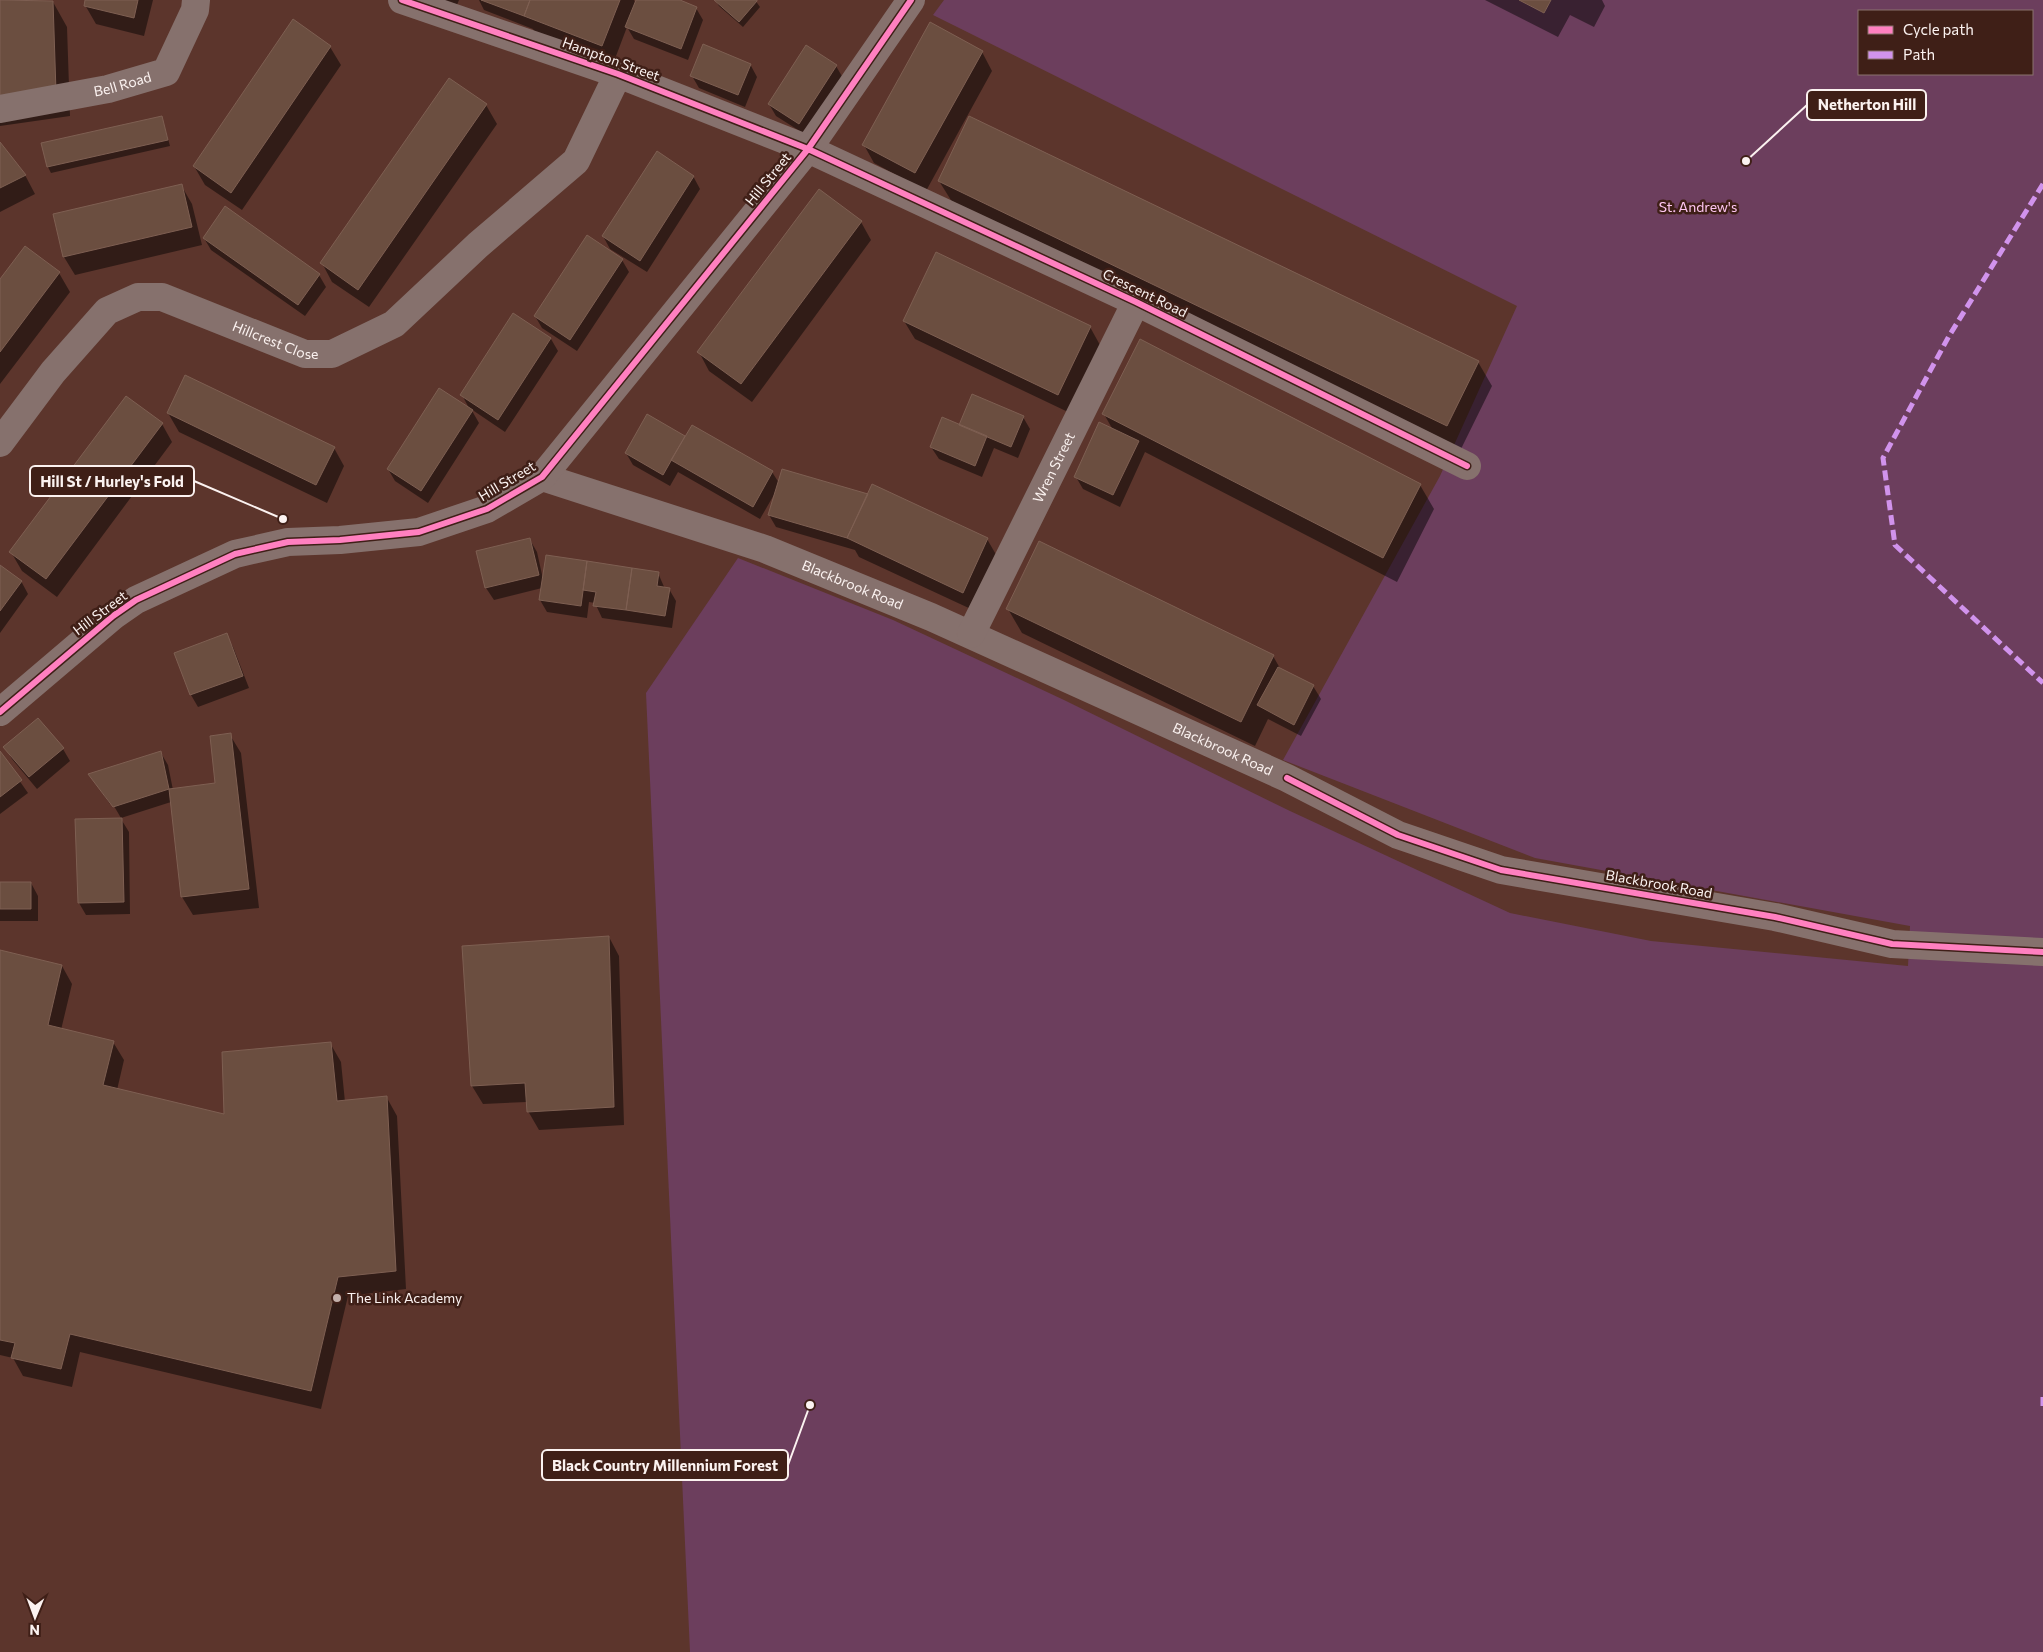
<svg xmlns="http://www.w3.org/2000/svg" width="2043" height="1652" font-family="Commissioner,sans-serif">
	<rect width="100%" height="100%" fill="#5c352c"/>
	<!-- green -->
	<path fill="#6c3e5d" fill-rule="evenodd" d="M944,0h1099v1652h-1353l-44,-959 92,-135 155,62 171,80 226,111 220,102 141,28 257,25 2,-40 -375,-68 -252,-98 157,-284 77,-170 -584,-291zM1859,11h173v63h-173z"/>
	<!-- shadow -->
	<path fill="#0007" d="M0,0l53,2 14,25 3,89 -70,10z
		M86,0h67l-9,36 -48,-12 -11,-19z
		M408,0h51l-7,17z
		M479,0h155l2,4 1,-4h40l19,8 7,12 -15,40 -54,-21 -7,-12 -14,37 -77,-29 -3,-6 -49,-19z
		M715,0h40l5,7 -17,20 -24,-21z
		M1485,0h117l3,6 -11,21 -24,-12 -12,22z
		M330,47l11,18 -99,145 -37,-25 -11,-19z
		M982,52l10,19 -66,120 -52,-28 -10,-18z
		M750,64l7,13 -12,30 -46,-19 -7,-12z
		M836,66l7,12 -37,57 -30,-19 -7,-12z
		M486,105l11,19 -128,183 -37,-25 -10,-19z
		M162,117l8,29 -119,27 -3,-6 -5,-23z
		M0,144l25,31 10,19 -35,18z
		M693,176l7,13 -53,83 -37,-23 -7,-13z
		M939,181l539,181 14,24 -31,63 -507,-244z
		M181,185l11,19 10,41 -127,30 -11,-18 -9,-42z
		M861,222l10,18 -119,162 -43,-31 -10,-19z
		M204,238l115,37 7,12 -21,29 -94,-66z
		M26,247l33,26 11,19 -70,92v-103z
		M622,260l7,12 -52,79 -35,-23 -7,-12z
		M514,315l37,24 7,12 -53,81 -34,-23 8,14 -51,80 -33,-22 -7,-12 82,-59 -8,-15z
		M904,321l186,6 10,18 -32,67 -153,-73z
		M168,413l166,35 10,18 -17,37 -148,-71z
		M1104,414l316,71 14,24 -37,73 -252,-130 -25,55 -37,-18 -7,-12 37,-47z
		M648,416l38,22 6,-11 80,45 7,11 208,56 11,19 -25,52 -114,-53 -4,-7 -79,-23 -7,-12 6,-22 -15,26 -82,-47 -8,14 -37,-21 -7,-12z
		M1023,417l7,12 -12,29 -24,-10 -12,29 -43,-18 -8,-12 29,-21z
		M162,424l10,18 -115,155 -35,-26 -11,-19z
		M530,540l7,12 6,27 115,-6 7,16h4l7,12 -4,27 -70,-10 -7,-15 -6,-1 -2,16 -40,-6 -7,-12 2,-12 -48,12 -8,-12z
		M0,567l21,14 7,13 -28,39z
		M1008,609l265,47 8,14 32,16 8,13 -20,37 -33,-17 -13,27 -233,-113z
		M226,635l7,12 16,41 -51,19 -7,-12 -15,-42z
		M230,735l11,18 18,155 -66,7 -11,-18 -11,-95 -50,16 -10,-17 -1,3 -20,-29 71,-22 7,12 5,25 44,-6z
		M5,747l58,2 7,12 -33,28 -25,-30z
		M0,753l28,40 -28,21z
		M121,819l8,13 1,82 -44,1 -7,-12 -2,-82z
		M31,883l7,13v25h-38v-37z
		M609,937l10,19 5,169 -85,5 -11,-19 -1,-9 -44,2 -11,-18 -9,-139z
		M0,951l62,15 10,18 -11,46 52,12 11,18 -7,30 108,25 105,-72 11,19 4,40 42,-4 10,18 9,173 -58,7 -27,113 -241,-57 -8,35 -49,-11 -10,-18 -13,-3z"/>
	<!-- building -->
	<path fill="#6b4e40" stroke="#7e5f52" d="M0,0l53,1 3,91 -56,8z
		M85,0h53l-4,18 -50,-12z
		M481,0h49l-6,16z
		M530,0h90l-18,46 -78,-30z
		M636,0h44l17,7 -16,42 -56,-22z
		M714,0h43v1l-18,21z
		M1519,0h32l-7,13z
		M293,19l38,27 -100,147 -38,-27z
		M930,22l53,29 -68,122 -53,-28z
		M703,44l48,20 -13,31 -48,-19z
		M806,45l31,20 -38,59 -31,-20z
		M449,78l38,26 -129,186 -38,-27z
		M162,116l6,24 -121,27 -6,-24z
		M969,116l510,245 -32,65 -509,-245z
		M0,142l26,33 -26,13z
		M657,151l37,25 -54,85 -38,-25z
		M182,184l10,43 -129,30 -10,-43z
		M819,189l43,32 -121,163 -44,-32z
		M225,206l95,68 -22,31 -95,-67z
		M587,235l36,24 -53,81 -36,-24z
		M25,246l35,26 -60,80v-73z
		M936,252l155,74 -33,69 -155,-74z
		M513,313l38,25 -53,82 -38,-25z
		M1140,339l281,145 -38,74 -281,-144z
		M185,375l150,72 -19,38 -149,-72z
		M439,388l34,22 -52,81 -34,-22z
		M972,394l52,22 -13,31 -52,-22z
		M126,396l37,27 -117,156 -37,-27z
		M647,414l38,22 -22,39 -38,-22z
		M942,417l45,19 -12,30 -45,-19z
		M1099,422l40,19 -26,54 -39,-18z
		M692,425l81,46 -20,36 -82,-47z
		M782,469l86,25 -21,44 -79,-23z
		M872,484l116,54 -25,55 -116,-55z
		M530,538l9,37 -54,13 -9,-37z
		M1039,541l235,114 -33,67 -235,-113z
		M546,555l41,6 -6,45 -42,-6z
		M587,561l45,7 -6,42 -33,-4 3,-14 -13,-2z
		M0,565l22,16 -22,30z
		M632,568l27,4 -2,14 13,2 -5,28 -39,-6z
		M227,633l16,43 -53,19 -16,-42z
		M1278,667l36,18 -20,40 -37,-20z
		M38,718l26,30 -35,29 -26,-30z
		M231,733l18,156 -68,8 -12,-108 46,-6 -5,-47z
		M0,751l22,29 -22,17z
		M161,751l8,38 -56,18 -25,-33z
		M122,818l2,84 -46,1 -3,-84z
		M0,882h31v27h-31z
		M609,936l5,171 -87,5 -2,-29 -54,3 -9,-140z
		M0,950l62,15 -14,60 66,16 -11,44 121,29 -2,-62 109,-10 6,59 50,-5 9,175 -58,6 -27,114 -241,-57 -9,35 -50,-11 4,-15 -15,-3z"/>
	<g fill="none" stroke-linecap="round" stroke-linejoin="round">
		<!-- minor -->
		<g stroke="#86716d" stroke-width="28">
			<path d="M402,0l216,74 190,75 328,153 331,164"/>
			<path id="s1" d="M0,109l108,-20 58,-17 29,-62 1,-10"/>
			<path id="s2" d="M0,443l53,-71 54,-61 31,-14h24l143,57h27l62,-30 84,-79 98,-84 42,-87"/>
			<path id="s3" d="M542,477l223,72 166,68 356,161 111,57 103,35 274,47 117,27 151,8"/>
			<path id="s4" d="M971,634l165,-332"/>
		</g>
		<!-- tertiary -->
		<path stroke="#86716d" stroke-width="28" d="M0,712l113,-96 23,-16 99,-46 53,-12 52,-2 79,-8 68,-23 55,-32 266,-328 103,-149"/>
		<!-- quiet -->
		<path stroke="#d193ec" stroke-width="5" stroke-dasharray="10 5" stroke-linecap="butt" d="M2043,184l-94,152 -66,122 12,87 148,138
			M2043,1397v9"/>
		<defs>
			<path id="cycleway" d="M402,0l216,74 190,75 328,153 331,164
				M0,712l113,-96 23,-16 99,-46 53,-12 52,-2 79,-8 68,-23 55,-32 266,-328 103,-149
				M1287,778l111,57 103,35 274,47 117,27 151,8"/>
		</defs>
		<!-- cycleway casing -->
		<use href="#cycleway" stroke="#3f1f17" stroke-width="9"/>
		<!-- cycleway -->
		<use href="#cycleway" stroke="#ff80c0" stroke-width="6"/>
	</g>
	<!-- markers -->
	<circle fill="#c3b0ab" stroke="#3f1f17" stroke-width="2" cx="337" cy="1298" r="5"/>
	<g text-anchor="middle" stroke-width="5" stroke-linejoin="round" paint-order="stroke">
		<!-- street labels -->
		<g font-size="14" fill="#fbf2f0" stroke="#3f1f17">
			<text transform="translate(611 59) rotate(20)" y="5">Hampton Street</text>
			<text dy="5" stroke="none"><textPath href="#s1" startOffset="125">Bell Road</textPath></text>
			<text transform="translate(768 179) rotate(-51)" y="5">Hill Street</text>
			<text transform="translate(1145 293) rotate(26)" y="5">Crescent Road</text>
			<text dy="5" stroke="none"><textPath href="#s2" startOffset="350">Hillcrest Close</textPath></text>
			<text dy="5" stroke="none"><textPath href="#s4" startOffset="186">Wren Street</textPath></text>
			<text transform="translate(507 481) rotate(-31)" y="5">Hill Street</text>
			<text dy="5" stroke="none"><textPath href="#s3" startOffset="329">Blackbrook Road</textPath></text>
			<text transform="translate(100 613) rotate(-37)" y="5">Hill Street</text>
			<text dy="5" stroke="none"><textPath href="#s3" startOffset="734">Blackbrook Road</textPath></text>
			<text transform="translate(1659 884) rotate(10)" y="5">Blackbrook Road</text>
		</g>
		<!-- park labels -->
		<g font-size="14" fill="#fec6f1" stroke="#3f1f17">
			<text x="1698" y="212">St. Andrew's</text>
		</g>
		<!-- poi labels -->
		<g font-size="14" fill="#fbf2f0" stroke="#3f1f17" text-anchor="start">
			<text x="347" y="1303">The Link Academy</text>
		</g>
	</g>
	<!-- callouts -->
	<path fill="none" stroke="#fbf2f0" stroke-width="2" d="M1746 161L1807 105M283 519L194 481M810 1405L788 1465"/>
	<g fill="#fbf2f0" stroke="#3f1f17" stroke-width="2">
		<circle cx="1746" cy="161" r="5"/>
		<circle cx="283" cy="519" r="5"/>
		<circle cx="810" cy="1405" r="5"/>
	</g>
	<g fill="#3f1f17" stroke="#fbf2f0" stroke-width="2">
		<rect x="1807" y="90" width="119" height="30" rx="5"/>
		<rect x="30" y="466" width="164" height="30" rx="5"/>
		<rect x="542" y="1450" width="246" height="30" rx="5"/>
	</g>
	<g font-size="15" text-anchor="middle" font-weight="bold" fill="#fbf2f0">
		<text x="1867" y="110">Netherton Hill</text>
		<text x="112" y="487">Hill St / Hurley's Fold</text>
		<text x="665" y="1471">Black Country Millennium Forest</text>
	</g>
	<!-- legend -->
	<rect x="1858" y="10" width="175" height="65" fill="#3f1f17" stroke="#8a736e"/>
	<rect x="1868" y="26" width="25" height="8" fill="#ff80c0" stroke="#8a736e"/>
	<text x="1903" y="35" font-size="15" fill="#fbf2f0">Cycle path</text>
	<rect x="1868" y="51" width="25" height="8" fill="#d193ec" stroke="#8a736e"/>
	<text x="1903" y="60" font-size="15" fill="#fbf2f0">Path</text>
	<!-- north arrow -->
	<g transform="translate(35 1617) rotate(181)" stroke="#3f1f17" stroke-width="4" paint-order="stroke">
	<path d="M0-4L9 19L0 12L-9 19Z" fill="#fbf2f0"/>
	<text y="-8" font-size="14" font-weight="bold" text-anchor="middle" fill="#fbf2f0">N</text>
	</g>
</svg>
